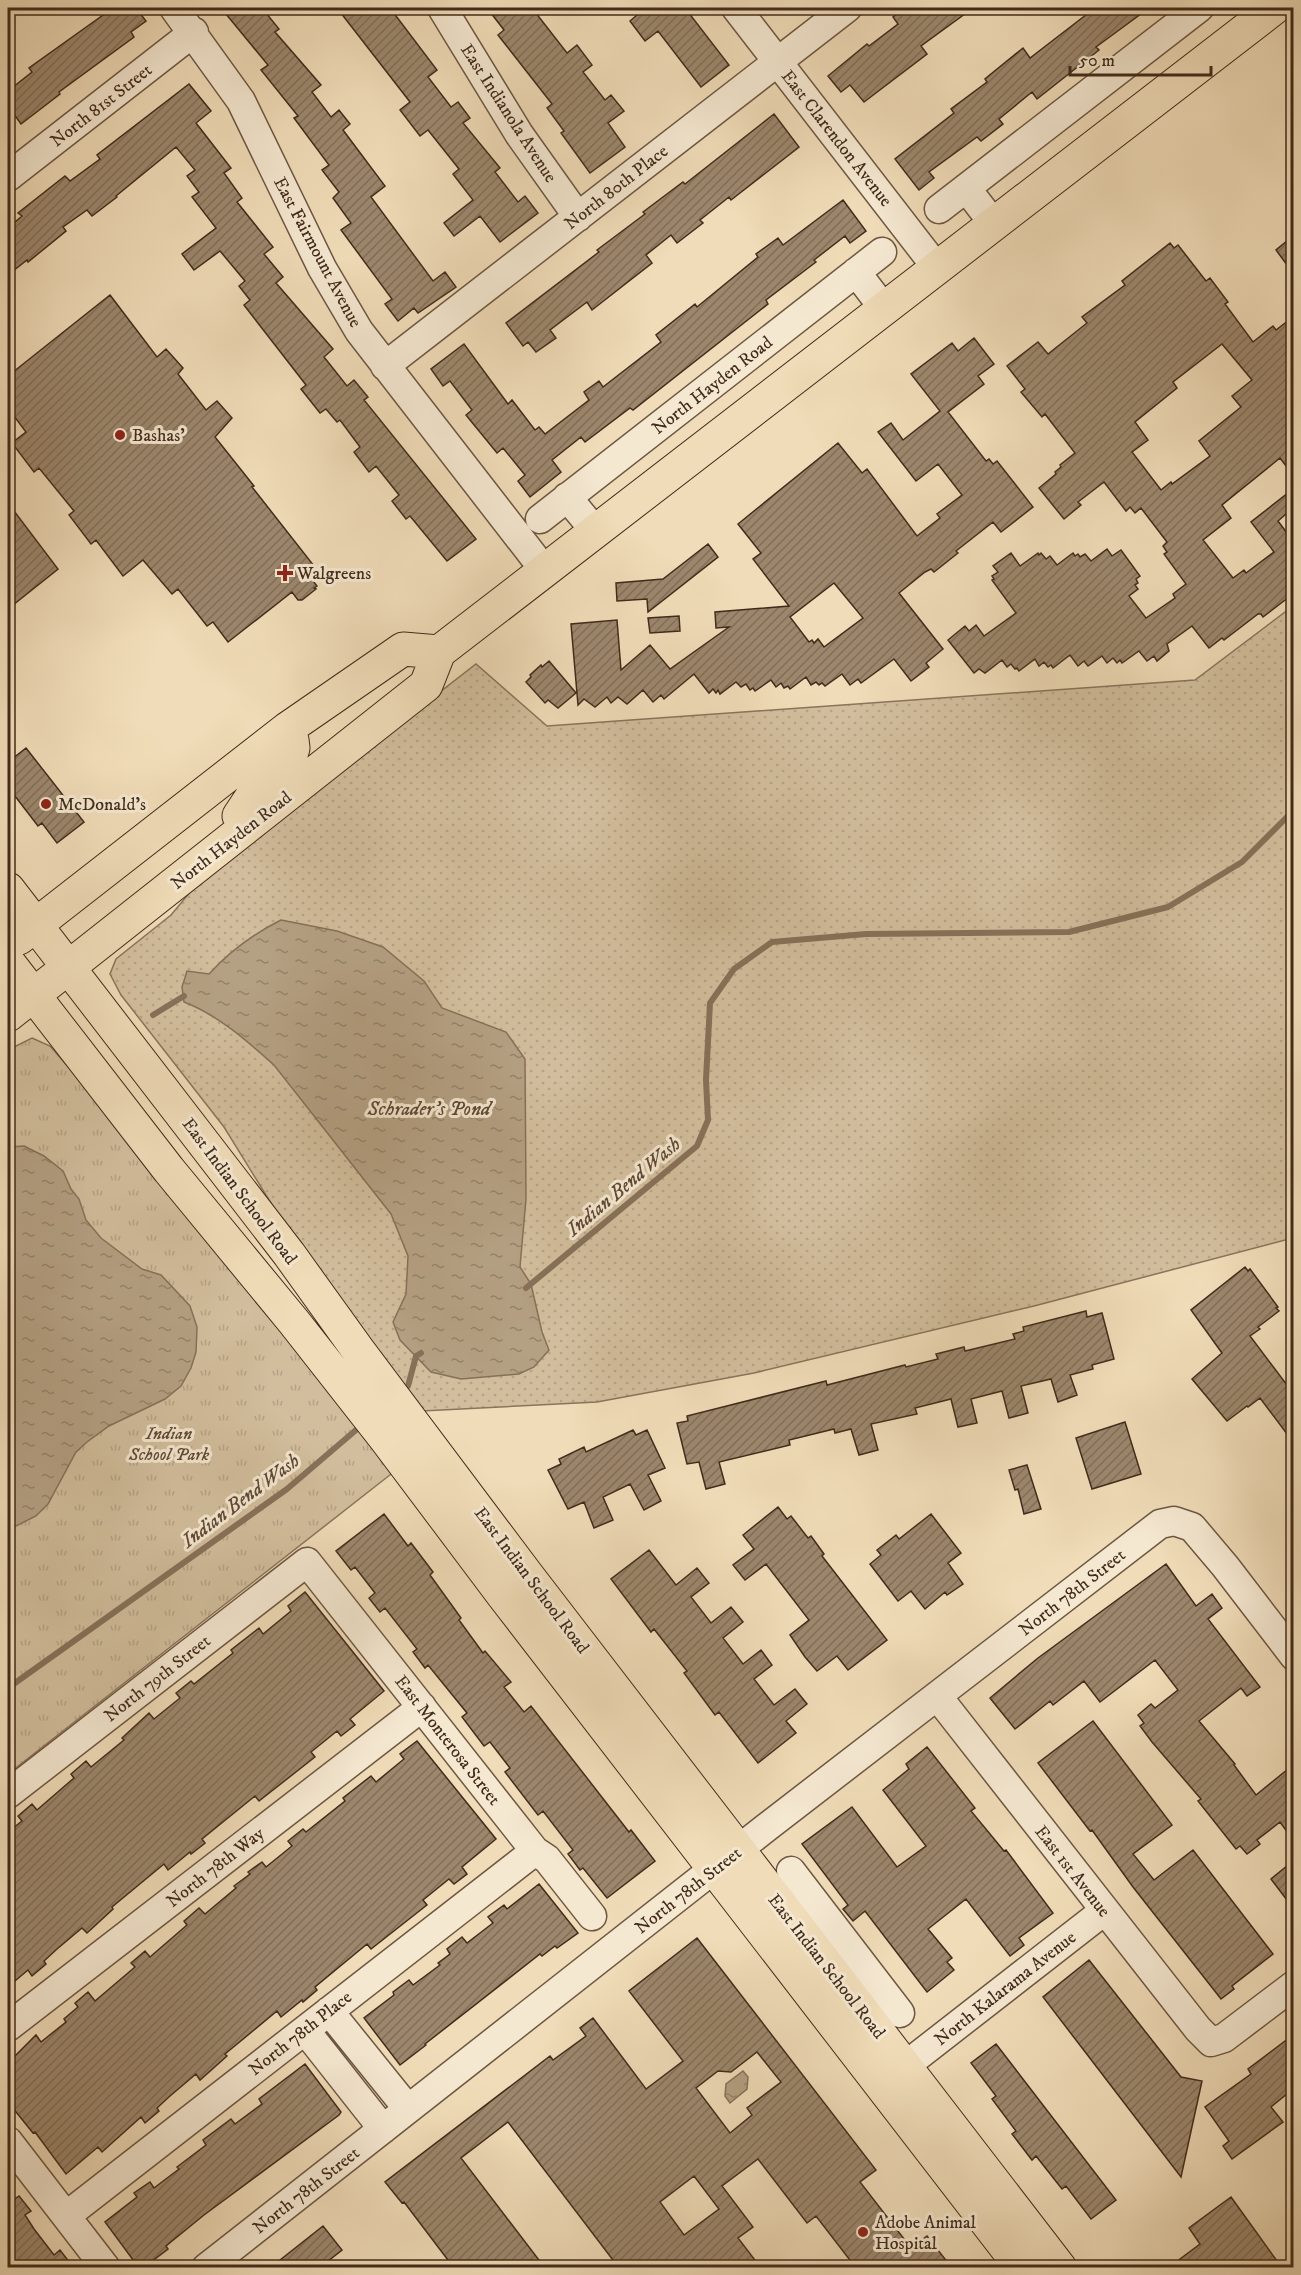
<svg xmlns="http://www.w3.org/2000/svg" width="1301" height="2275" font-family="'IM FELL DW Pica',serif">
	<defs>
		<pattern id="grass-dots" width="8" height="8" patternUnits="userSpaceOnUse" patternTransform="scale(1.5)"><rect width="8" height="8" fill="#d2be9d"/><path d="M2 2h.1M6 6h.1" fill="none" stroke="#b6a387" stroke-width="1.8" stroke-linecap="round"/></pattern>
		<pattern id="park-tufts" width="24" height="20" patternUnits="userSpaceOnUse" patternTransform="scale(1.5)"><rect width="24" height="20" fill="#d2be9d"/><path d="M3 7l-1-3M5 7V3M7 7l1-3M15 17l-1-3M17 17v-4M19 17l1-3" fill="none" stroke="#b6a387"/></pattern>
		<pattern id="water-ripples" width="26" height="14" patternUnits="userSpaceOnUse" patternTransform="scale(1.5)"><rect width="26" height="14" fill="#b4a083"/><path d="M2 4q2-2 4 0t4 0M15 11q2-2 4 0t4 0" fill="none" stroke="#94836a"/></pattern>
		<pattern id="building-hatch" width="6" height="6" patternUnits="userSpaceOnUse" patternTransform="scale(1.5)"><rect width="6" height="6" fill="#9c876d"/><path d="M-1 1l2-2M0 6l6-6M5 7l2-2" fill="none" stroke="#816f59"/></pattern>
	</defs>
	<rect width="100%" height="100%" fill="#f0dcb8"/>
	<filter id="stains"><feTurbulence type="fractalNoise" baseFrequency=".00333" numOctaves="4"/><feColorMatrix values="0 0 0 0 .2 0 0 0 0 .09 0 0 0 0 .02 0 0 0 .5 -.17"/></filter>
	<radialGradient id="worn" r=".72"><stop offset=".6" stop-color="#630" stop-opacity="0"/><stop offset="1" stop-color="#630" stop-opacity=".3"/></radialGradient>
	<!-- grass -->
	<path fill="url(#grass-dots)" stroke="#8a745c" stroke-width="1.5" d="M1293,606v632l-259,68 -280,67 -157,29 -175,9 -148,-203 -50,-81 -103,-132 -11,-21 6,-15 55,-44 26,-31 91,-74 188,-146 71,62 648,-46z"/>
	<!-- park -->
	<path fill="url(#park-tufts)" stroke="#8a745c" stroke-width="1.5" d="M32,1038l18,8 34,39 311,386 -387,303v-724z"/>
	<!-- water -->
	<path fill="url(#water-ripples)" stroke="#867159" stroke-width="1.5" d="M281,920l56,11 46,16 41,34 18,27 64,24 19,27 1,140 -6,68 11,17 11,48 7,18 -15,17 -15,7 -58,5 -30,-7 -31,-32 -7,-18 13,-28 2,-38 -17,-42 -117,-149c-27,-24 -56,-50 -90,-63l-2,-15 5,-16 22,3c21,-23 44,-40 72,-54z
		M24,1146l20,10 19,15 8,18 8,10 7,21 15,18 41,31 19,6 29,31 7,21 -1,25 -5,16 -10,18 -16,13 -56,27 -22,16 -11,10 -28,52 -12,12 -28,14v-383z
		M743,2071l5,6 -1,12 -17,14 -5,-7 1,-12z"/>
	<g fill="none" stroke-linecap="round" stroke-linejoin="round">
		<!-- stream -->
		<path stroke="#867159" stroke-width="6" d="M153,1015l31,-19
			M526,1288l171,-142 11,-26 -2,-40 4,-77 24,-34 38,-27 94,-8 203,-2 99,-25 74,-45 52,-52
			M401,1392l7,-6 8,-30 5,-3
			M8,1688l279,-199 76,-65"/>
	</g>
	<!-- building -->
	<path fill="url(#building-hatch)" stroke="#412b1b" stroke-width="1.5" fill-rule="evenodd" d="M113,8h23l10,13 -15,11 3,5 -75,55 1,2 -39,30 -13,-18v-15l24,-19 -3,-4z
		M221,8h41l17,21 -4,3 46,53 -9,7 19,25 8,-7 11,14 -7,6 42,56 -14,11 62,84 12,-9 11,15 -38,26 -4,-5 -16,13 -13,-17 7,-5 -51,-69 10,-7 -18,-25 6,-6 -17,-22 7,-5 -35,-47 4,-2 -37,-46 7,-5z
		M337,8h53l47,62 -9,7 23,30 7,-5 12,16 -7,5 37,45 -5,4 23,30 7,-6 13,17 -38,29 -20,-26 -26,20 -10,-13 29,-23 -20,-26 6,-5 -31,-39 -8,6 -20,-26 10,-8z
		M487,8h45l35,45 10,-8 15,20 -9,7 22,28 6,-5 13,16 -16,12 17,24 -35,26 -29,-40 3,-2 -17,-23 5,-4 -54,-69 6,-5z
		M631,8h54l44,57 -28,22 -43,-56 -13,10 -15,-20 7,-6z
		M906,8h67l-52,38 6,8 -63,48 -14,-17 -9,7 -13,-16 39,-32 2,2 29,-22 -5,-7z
		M1095,8h54l-53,39 3,3 -62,49 -5,-7 -33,27 4,5 -22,17 -4,-4 -48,35 5,6 -15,12 -24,-31 59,-46 -3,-4 36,-27 -2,-3 38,-31 7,10z
		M189,84l22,27 -15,12 35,45 -7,5 18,25 -5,4 36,45 -9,7 19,23 -7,6 57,66 -9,8 23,29 7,-6 14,17 -4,3 112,139 -29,22 -37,-45 -4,3 -14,-18 7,-6 -23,-29 -7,6 -15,-20 6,-5 -20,-27 -3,2 -11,-13 -6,4 -19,-24 5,-4 -62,-80 6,-5 -11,-14 6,-5 -25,-30 -26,19 -12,-16 34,-26 -24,-31 7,-5 -12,-16 8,-6 -19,-23 -60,49 1,1 -25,19 -5,-6 -24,17 3,4 -38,31 -1,-2 -19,15v-47l14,-12 -4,-3 47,-37 5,5 30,-22 -3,-4z
		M774,114l25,33 -68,53 -2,-3 -29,23 3,3 -26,20 -6,-8 -25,20 6,8 -60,47 -5,-8 -37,28 6,8 -20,14 -8,-10 -5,4 -17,-23 93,-71 -2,-2 48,-36 -2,-2 40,-30 2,2z
		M843,200l23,31 -16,12 -5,-7 -31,24 2,2 -50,38 2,4 -135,106 -3,-2 -45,34 -4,-5 -29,23 9,12 -31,25 -12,-16 7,-6 -22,-27 -6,5 -31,-38 6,-5 -22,-29 -7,5 -12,-17 33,-25 44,60 4,-4 23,30 4,-3 6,7 44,-34 -5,-8 15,-11 4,6 58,-45 -5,-7 39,-31 2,3 61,-50 -2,-3 22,-16 5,7z
		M1293,236v37l-17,-23z
		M1170,243l4,5 4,-3 28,36 4,-3 18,24 -3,2 28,38 20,-16 3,4 17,-13v158l-13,-17 -58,47 9,13 -28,22 30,38 11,-8 2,3 28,-21 -23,-30 42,-33v19l-15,13 15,20v53l-30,23 -2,-3h-3l-34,26 -2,-2 -13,10 -17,-22 -25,18 2,7 -12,10 -3,-5 -7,5 -8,-10 -17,12 -2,-3 -3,3 -4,-5 -6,5 -5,-7 -14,10 -4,-5 -6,5 -8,-11 -17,13 -2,-3 -3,2 -4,-5 -5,4 -4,-7 -16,12 -2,-3 -2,1 -4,-5 -4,3 -5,-7 -17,13 -6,-4 -5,4 -26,-33 17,-14 4,5 7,-6 8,11 32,-23 -24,-33 2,-1 -2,-3 6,-4 -5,-6 18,-13 9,13 18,-13 1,2 2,-2 5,6 4,-3 7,9 16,-12 2,3 3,-2 2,3 5,-3 6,7 16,-12 5,7 9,-6 19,26 -4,3 2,4 -3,2 3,4 -9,7 17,22 29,-20 -2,-4 13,-10 -22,-30 3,-2 -4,-6 4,-4 -26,-34 -6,5 -5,-6 -4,4 -22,-29 -26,20 3,3 -17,14 -25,-31 17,-14 -1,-2 6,-5 -1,-2 15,-12 -30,-39 -3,3 -21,-25 4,-3 -18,-23 31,-24 10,12 39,-31 -5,-6 43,-32 -3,-4zM1222,344l30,36 -20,16 9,11 -42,34 11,15 -38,28 -1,-2 -10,8 -29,-38 16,-12 -13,-18 42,-34 -4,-6z
		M110,295l47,62 9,-8 17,19 -5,6 28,36 11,-9 15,17 -17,19 39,49 -2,1 66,84 -8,6 7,9 -3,2 2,1 -14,11h-4l-6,-8 -64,50 -15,-20 -6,4 -29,-37 -6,5 -29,-34 -20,16 -27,-36 -5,4 -22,-29 5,-4 -35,-43 -5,4 -22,-29 14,-11 -18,-24v-32z
		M974,338l20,26 -16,12 6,8 -36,28 38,49 3,-2 4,5 4,-3 36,46 -32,25 -8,-10 -37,29 2,2 -24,19 -3,-3 -6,3 -26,21 44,56 -17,14 3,4 -18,14 -17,-22 -33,24 -3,-4 -8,6 -8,-11 -17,12 -3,-3 -3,2 -3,-3 -5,3 -5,-8 -16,12 -2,-3 -4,2 -3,-5 -5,4 -5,-7 -16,11 -2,-3 -3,2 -4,-6 -5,3 -5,-5 -16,12 -2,-4 -2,3 -3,-4 -4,4 -15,-19 -30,25 -3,-4 -8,7 -10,-12 -16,14 -9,-7 -7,6 -4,-6 -12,10 -11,-8 -6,6 -7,-81 46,-4 4,50 29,-25 20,24 59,-42 -13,1 -1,-16 74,-6 -36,-47 8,-6 -23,-29 100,-81 24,30 5,-4 50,67 23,-18 -3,-4 25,-19 -24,-31 -22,17 -38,-49 13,-9 12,17 37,-29 -29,-37 41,-31 6,8zM834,583l29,35 -39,29 -6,-8 -4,4 -2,-3 -3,2 -19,-25z
		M8,503l50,66 -50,40z
		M708,544l10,13 -70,55 -1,-13 -30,2 -1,-18 47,-4z
		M679,616l1,15 -30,2 -2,-15z
		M549,661l27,32 -18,15 -10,-8 -3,3 -19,-21 5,-5 -1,-2 11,-10 1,2z
		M26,748l58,74 -27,21 -15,-20 -4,3 -30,-39v-25z
		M1245,1267l3,4 2,-2 28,38 -2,1 3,3 -21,16 2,2 -10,7 43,57v49l-33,-44 -12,9 -1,-1 -20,15 -35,-42 30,-26 -31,-43z
		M1086,1311l1,6 15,-4 12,46 -22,6 1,4 -23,6 7,20 -19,7 -7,-23 -30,7 7,27 -19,5 -7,-27 -31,8 6,24 -19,4 -7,-28 -36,9 2,6 -46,10 7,26 -19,5 -8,-26 -16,4 -1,-4 -45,11 1,5 -71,17 6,22 -19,5 -7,-27 -12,2 -10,-41 11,-2 -1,-5 139,-35 1,4 78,-20 1,2 32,-8 -2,-5 28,-7 1,4 50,-12 -2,-5 11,-3 -1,-4z
		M1125,1422l16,52 -49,15 -16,-51z
		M633,1430l3,5 11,-5 18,38 -17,7 13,26 -17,9 -14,-26 -27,13 10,23 -19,8 -10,-26 -16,7 -20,-39 13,-6 -2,-5 25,-12 2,5z
		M1027,1465l14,44 -17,5 -6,-25 -3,1 -6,-20z
		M778,1507l9,12 4,-3 17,22 3,-2 13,18 -2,2 65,84 -39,30 -11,-14 -20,15 -12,-14 -15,-22 19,-15 -43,-56 -21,16 -12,-15 21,-16 -11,-14z
		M384,1514l24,32 3,-3 22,29 -3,3 31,43 -2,2 24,33 2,-2 26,31 -7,5 20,25 7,-6 98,126 2,-2 24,31 -48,37 -24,-30 -3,2 -12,-16 5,-4 -30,-39 -5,4 -33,-43 5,-4 -20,-26 -6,4 -22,-29 5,-4 -39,-48 -3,3 -12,-16 4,-3 -32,-41 -5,4 -11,-14 6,-5 -20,-26 -4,3 -15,-19z
		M931,1514l30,39 -13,10 15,21 -16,11 -2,-3 -20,17 -14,-18 -13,10 -28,-37 11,-9 -4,-5 19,-15 3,4z
		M649,1550l27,35 21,-17 12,15 -18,14 20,26 20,-16 12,15 -20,16 20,26 18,-14 11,15 -18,14 20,26 21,-16 12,15 -21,17 10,12 -38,30 -39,-51 -4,3 -31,-42 3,-2 -33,-42 -3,3 -40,-53z
		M1166,1564l30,42 16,-12 10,14 -14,11 52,68 -13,9 -6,-8 -42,33 36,43 -1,1 22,30 37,-30v75l-13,-18 -23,18 3,4 -13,10 -7,-8 -4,3 -38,-48 3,-2 -49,-57 -12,-16 4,-3 -6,-8 13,-11 4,4 23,-18 -23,-30 -55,42 -16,-21 -31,24 -3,-4 -35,28 -25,-31 48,-40z
		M305,1592l79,99 -34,28 5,6 -14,11 -4,-5 -26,21 4,5 -56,44 -4,-5 -53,43 3,4 -14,11 -1,-2 -22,18 -4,-6 -52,43 1,2 -26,24 -5,-5 -25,21 -13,12 2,3 -14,12 -4,-6 -13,11 -7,-10v-139l14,-11 -4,-5 14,-12 5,6 37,-32 -3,-4 15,-13 5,6 33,-27 -2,-2 27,-25 5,6 26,-21 -4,-5 15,-12 3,3 39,-31 -2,-3 28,-22 4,6 28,-23 -3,-5z
		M1093,1721l79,104 -39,29 21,26 39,-30 80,104 -41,32 2,3 -13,10 -88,-112 -41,-57 -2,1 -52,-68z
		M417,1741l79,98 -34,28 5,7 -13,10 -5,-5 -26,21 4,5 -56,44 -4,-5 -52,43 2,3 -14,12 -1,-2 -21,17 -4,-6 -52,43 2,2 -27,24 -4,-6 -26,22 -13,12 2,3 -14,12 -4,-6 -39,35 -4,-5 -32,27 -31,-42 -2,1 -25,-31v-39l28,-28 5,7 25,-20 -2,-3 14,-12 -3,-4 13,-11 7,9 40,-34 -4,-4 14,-12 5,6 37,-32 -3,-4 15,-13 6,6 31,-26 -2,-2 16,-12 -2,-2 14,-10 4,5 26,-21 -4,-5 15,-12 3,3 39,-31 -2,-3 28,-22 5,6 28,-23 -4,-5z
		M927,1747l48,61 -4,3 33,40 2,-1 47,63 -34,25 5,7 -14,11 -44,-57 -38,30 24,29 -5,4 7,8 -27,22 -62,-81 -12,10 -10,-12 5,-4 -46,-61 50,-37 45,60 29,-21 -43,-56 26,-21 -3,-5z
		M1293,1861v47l-22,-29z
		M539,1884l39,49 -21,15 -2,-2 -13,10 -2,-2 -115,90 1,1 -26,20 -36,-47 30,-23 -1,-3 16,-12 4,5 27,-20 -2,-2 12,-9 -3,-5 15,-12 5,6 26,-20 -5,-6 16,-12 3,4z
		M697,1938l179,232 -16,12 51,66 16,-12 25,32h-96l-40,-52 -9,7 -49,-64 -36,27 31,41 -15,11 23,30h-142l-111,-146 -47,36 84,110h-91l-50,-66 -2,1 -17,-21 165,-126 3,4 33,-24 -6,-8 13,-10 53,71 37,-28 -54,-70zM757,2052l24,30 -34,26 5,7 -22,18 -34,-45 22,-17 13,1zM694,2176l25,33 -35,26 -24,-33z
		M1089,1960l92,117 21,4 -21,96 -138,-180z
		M1293,2035v54l-22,18 12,15 -51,37 -9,-13 6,-5 -24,-34 46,-33 -3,-5z
		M996,2044l120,156 -25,19 -25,-33 -4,3 -26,-33 -4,4 -20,-26 4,-3 -24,-32 4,-3 -25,-33z
		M305,2064l36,48 -2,3 -135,100 -38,31 2,3 -25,19h-4l-34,-46 32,-25 -3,-4 16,-11 4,6 25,-19 -2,-2 29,-22 -3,-5 28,-21 4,5 27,-20 -3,-5z
		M19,2196l12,15 -6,4 9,14 20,26 6,-5 14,18h-66v-64z
		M1231,2197l51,71h-114l32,-24 -11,-16z
		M323,2226l19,24 -23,18h-49z"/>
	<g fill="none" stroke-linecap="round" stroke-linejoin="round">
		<defs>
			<path id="minor" d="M174,8l67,93 81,167 37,63 186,240
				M442,8l77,126 59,83
				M736,8l201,260
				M8,177l186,-145
				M966,188l28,36
				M939,209l260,-201
				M856,272l29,38
				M385,366l462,-358
				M567,497l29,35
				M540,519l342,-267
				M938,1697l260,332 13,13 13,-4 70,-53
				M8,1794l299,-232 228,289 12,8 45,57
				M791,1871l109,142
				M329,2011l79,98
				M8,2027l414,-320
				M305,2030l78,99
				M905,2066l199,-155
				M8,2141l98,127
				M66,2216l469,-365
				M206,2268l561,-441 393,-303 14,-3 18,6 33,39 69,90"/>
			<path id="major" d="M239,816l12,-18 39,-40 3,-10 -1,-8 -5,-11
				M8,889l281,365 69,96 169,225 533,693
				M19,938l268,-209 116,-80 36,3
				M8,962l161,208 125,152 91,116 118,157 519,673
				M8,1015l418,-330 13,-33 835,-644"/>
		</defs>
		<!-- minor casing -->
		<use href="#minor" stroke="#6d5742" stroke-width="31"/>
		<!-- major casing -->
		<use href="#major" stroke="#412b1b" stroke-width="35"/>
		<!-- minor -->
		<use href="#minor" stroke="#f5e8d1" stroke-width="28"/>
		<!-- major -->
		<use href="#major" stroke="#f0dcb8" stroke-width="33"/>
	</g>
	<!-- markers -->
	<g fill="#8f2418" stroke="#f5e8d1" stroke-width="2">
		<circle cx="120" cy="435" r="6"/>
		<path d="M282 564h6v6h6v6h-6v6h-6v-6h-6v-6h6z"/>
		<circle cx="46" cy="804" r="6"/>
		<circle cx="863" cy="2232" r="6"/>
	</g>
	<g text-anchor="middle" stroke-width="6" stroke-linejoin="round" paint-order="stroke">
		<!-- street labels -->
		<g font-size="18" fill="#412b1b" stroke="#f5e8d1">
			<text transform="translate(101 105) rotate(-38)" y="6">North 81st Street</text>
			<text transform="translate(509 113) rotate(57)" y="6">East Indianola Avenue</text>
			<text transform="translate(837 138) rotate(52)" y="6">East Clarendon Avenue</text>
			<text transform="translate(616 187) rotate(-38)" y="6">North 80th Place</text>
			<text transform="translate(318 252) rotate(62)" y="6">East Fairmount Avenue</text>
			<text transform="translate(712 385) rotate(-38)" y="6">North Hayden Road</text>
			<text transform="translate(231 840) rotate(-38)" y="6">North Hayden Road</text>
			<text transform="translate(240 1191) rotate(53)" y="6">East Indian School Road</text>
			<text transform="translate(532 1580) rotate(53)" y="6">East Indian School Road</text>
			<text transform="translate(1072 1592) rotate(-38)" y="6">North 78th Street</text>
			<text transform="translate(157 1678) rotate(-38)" y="6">North 79th Street</text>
			<text transform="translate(448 1740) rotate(52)" y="6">East Monterosa Street</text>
			<text transform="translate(215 1867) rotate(-38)" y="6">North 78th Way</text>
			<text transform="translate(1073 1871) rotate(52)" y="6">East 1st Avenue</text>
			<text transform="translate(688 1890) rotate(-38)" y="6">North 78th Street</text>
			<text transform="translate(827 1966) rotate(52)" y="6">East Indian School Road</text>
			<text transform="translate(1005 1988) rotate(-38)" y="6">North Kalarama Avenue</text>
			<text transform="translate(300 2033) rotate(-38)" y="6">North 78th Place</text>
			<text transform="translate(306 2190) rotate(-38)" y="6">North 78th Street</text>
		</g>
		<!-- poi labels -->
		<g font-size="18" fill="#412b1b" stroke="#f5e8d1" text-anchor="start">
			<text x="132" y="441">Bashas'</text>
			<text x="297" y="579">Walgreens</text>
			<text x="58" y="810">McDonald's</text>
			<text x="875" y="2228">Adobe Animal<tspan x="875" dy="21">Hospital</tspan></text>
		</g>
		<!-- park labels -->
		<g font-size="18" font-style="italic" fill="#5e4835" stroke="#f5e8d1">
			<text x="169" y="1439">Indian<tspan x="169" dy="21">School Park</tspan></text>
		</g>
		<!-- water labels -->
		<g font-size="20" font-style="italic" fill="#5e4835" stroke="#f5e8d1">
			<text x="429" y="1115">Schrader's Pond</text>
			<text transform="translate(623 1186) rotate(-40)" y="7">Indian Bend Wash</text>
			<text transform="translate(240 1500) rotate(-37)" y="7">Indian Bend Wash</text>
		</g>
	</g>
	<!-- margin -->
	<rect width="1301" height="2275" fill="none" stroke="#f0dcb8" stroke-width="30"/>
	<rect x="9" y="9" width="1283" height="2257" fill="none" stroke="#412b1b" stroke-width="3"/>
	<rect x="15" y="15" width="1271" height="2245" fill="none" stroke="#412b1b" stroke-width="1.5"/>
	<!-- scale -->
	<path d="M1070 66v9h141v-9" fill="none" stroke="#412b1b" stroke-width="3"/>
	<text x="1079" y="66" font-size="18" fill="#412b1b" stroke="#f5e8d1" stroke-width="4.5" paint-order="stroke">50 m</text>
	<rect width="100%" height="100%" filter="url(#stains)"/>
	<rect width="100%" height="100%" fill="url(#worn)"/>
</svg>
